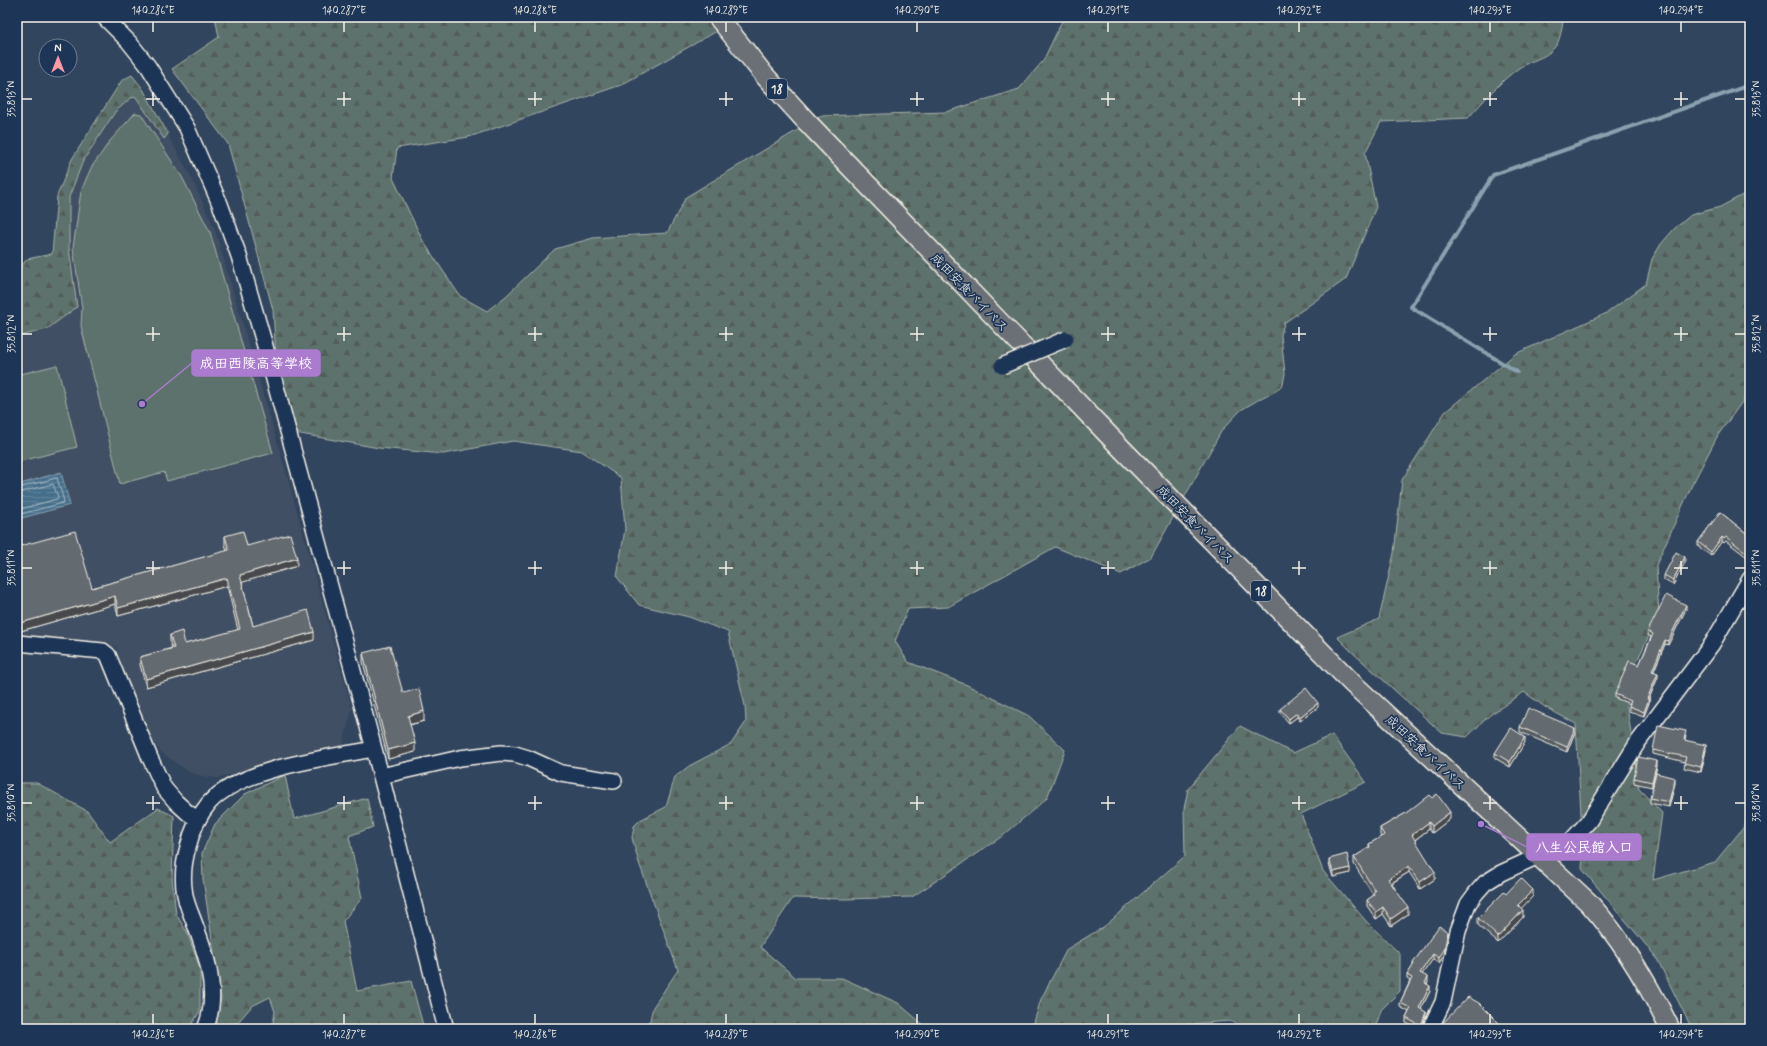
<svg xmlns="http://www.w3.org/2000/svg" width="1767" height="1046" font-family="Mynerve,'Klee One',sans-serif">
	<defs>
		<pattern id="forest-firs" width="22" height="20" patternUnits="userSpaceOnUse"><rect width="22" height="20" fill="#5d726d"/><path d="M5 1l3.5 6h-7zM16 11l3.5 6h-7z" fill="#525b58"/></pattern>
		<pattern id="water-rules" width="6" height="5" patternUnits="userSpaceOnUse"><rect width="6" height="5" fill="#446e8b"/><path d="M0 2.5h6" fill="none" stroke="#60839b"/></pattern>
	</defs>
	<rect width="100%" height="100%" fill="#32455e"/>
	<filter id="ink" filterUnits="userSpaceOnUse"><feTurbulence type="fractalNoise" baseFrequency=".025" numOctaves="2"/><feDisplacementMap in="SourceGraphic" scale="8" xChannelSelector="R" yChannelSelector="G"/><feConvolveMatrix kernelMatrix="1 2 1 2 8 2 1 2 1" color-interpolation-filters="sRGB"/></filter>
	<g filter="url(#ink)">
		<!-- built -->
		<path fill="#415063" d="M131,97h16l45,82 23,51 71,242 66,237 -10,38 -125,31 -15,-2 -13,-4 -28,-20 -17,-24 -28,-81 -99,-10v-300l30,-8 22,-81v-51l14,-36 32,-49z"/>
		<!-- grass -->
		<path fill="#5d726d" stroke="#a8b2aa" d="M135,113l6,1 41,63 28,55 63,221 -106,28 -3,-9 -44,12 -39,-158 1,-18 -9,-60 8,-57 10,-23 19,-27z
			M57,365l20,82 -60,15v-87z"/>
		<!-- forest -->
		<path fill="url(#forest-firs)" stroke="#a8b2aa" d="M215,17h527l-121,68 -152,52 -72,11 -4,30 30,63 37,55 27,15 19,-15 49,-47 38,-11 74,-5 19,-36 135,-81 125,-4 73,-23 24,-28 21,-44h500v2c-3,9 -3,22 -10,29 -9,11 -24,12 -35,20 -19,13 -35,33 -51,50l-87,4 -16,31 11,54 -30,72 -62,44 -3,12 4,39 -2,10 -7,7 -13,6 -22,13 -19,20 -71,127 -30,17 -66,-27 -107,60 -40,2 -13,32 13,21 59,23 62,31 36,34 -18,48 -43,37 -92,62 -66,2 -53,-1 -33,49 36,31h46l56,25 27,23v3h-277l5,-22 25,-37 -39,-107 -7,-25 2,-12 6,-6 26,-13 9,-30 14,-11 42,-22 15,-22 -1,-16 -17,-74 -39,-15 -50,-12 -22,-28 8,-48 -4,-51 -39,-27 -69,-10 -70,13 -64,-6 -84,-15 -17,-44 -5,-79 -45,-166 -56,-75 47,-32z
			M132,75l11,14 25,45 -4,5 -28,-42 -5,1 -16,14 -32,49 -14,36v51l8,59 -30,22 -30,8v-65l10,-13 25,-5 5,-58 15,-37 50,-79z
			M1750,191v200l-32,44 -27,52 -35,78 3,50 -24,50 -9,34 13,90 23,24 -9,67 62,-18 28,-34 7,-16v217h-58l-36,-72 -74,-88 1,-19 -7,-126 -31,-17 -21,-15 -34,23 -23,22 -25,-4 -90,-81 -15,-15 42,-18 15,-66 8,-73 43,-68 70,-58 92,-41 39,-29 6,-25 9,-15 13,-15 17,-14 29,-8z
			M1240,726l53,27 39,-18 34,47 -65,32 22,57 43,50 34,33v37l-19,19 -6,19h-125l-21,-8 -96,8h-101l9,-30 26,-50 38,-23 80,-70 -1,-47 4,-20z
			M285,775l9,44 73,-21 6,29 -24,9 13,62 -19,23 14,70 54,-10 13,48h-152l3,-17 -5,-15 -18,9 -20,23h-19l8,-30 -18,-120 -1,-26 13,-29 30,-30z
			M17,783h20l50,28 23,31 48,-34 16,8 -2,62 4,36 11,18 13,36v43l-11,18h-172z"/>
		<!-- water -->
		<path fill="url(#water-rules)" stroke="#8aa2b0" d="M61,472l9,33 -52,14 -1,-34z"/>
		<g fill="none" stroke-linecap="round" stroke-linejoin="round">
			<!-- shore -->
			<path stroke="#aebdc3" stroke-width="1" d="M17,488l40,-10 7,23 -1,2 -46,12
				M17,493l36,-9 5,13 -1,2 -40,11"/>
			<!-- stream -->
			<path stroke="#8aa2b0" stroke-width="4" d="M979,20l4,-3
				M1517,372l-106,-65 82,-132 257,-90"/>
			<defs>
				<path id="minor" d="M104,17l25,25 19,24 39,62 33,76 19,52 26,90 109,403 72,280
					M17,643l86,8 5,4 42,103 14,30 12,14 12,11 10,6
					M381,776l79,-18 41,-5 14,1 13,4 33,15 53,8
					M205,1029c17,-39 -2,-84 -16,-120 -8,-21 -7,-41 -1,-62 4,-16 11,-32 21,-44 33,-36 119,-45 165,-54
					M1430,1029l13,-27 15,-71 10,-27 8,-11 9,-10 16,-10 37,-17 19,-4 12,-9 20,-22 49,-79 74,-98 38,-65"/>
				<path id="major" d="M718,17l47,59 41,45 316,328 230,234 237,220c34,38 59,80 81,126"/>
			</defs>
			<!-- minor casing -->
			<use href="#minor" stroke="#f4f1e8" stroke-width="18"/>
			<!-- major casing -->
			<use href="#major" stroke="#f4f1e8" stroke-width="22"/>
			<!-- minor -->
			<use href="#minor" stroke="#1d3557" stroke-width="15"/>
			<!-- major -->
			<use href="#major" stroke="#6a7074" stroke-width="19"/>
			<defs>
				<path id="minor-bridge" d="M1002,366l64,-27"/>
			</defs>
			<!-- minor-bridge casing -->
			<use href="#minor-bridge" stroke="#f4f1e8" stroke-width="18" stroke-linecap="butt"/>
			<!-- minor-bridge -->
			<use href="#minor-bridge" stroke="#1d3557" stroke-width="15"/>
		</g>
		<!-- wall -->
		<path fill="#565b60" stroke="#f4f1e8" d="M1720,512l30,24 -3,21 -21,-16 -2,2 -2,-2 -11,15 -13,-10v-4z
			M225,536l72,30 -55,16 11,44 61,14 -168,47 -6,-22v-8l32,-9 -2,-5v-8l15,9 53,-14 -11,-44 -109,30 -3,-12 -98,28v-85l75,41 135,-37 -2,-7z
			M1685,562l-12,23 -9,-5v-5z
			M1686,609l-18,36 -3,-1 -11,27 4,6 -9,22v4l-5,13 -15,-5v-5l1,-2 -15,-6v-4l24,-29 12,-28 -3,-2v-4z
			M363,653l40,40 21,28 -14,4 5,27 -27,7 -25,-97z
			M1318,707l-18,14 -3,-4 -8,6 -9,-10v-4z
			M1520,727l55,5 -8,20 -47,-20z
			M1686,736l-1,4 21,10 -5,22 -17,-4 1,-6 -32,-8v-4z
			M1525,742l-15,25 -15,-9v-5z
			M1657,766l-5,21 -18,-4v-5z
			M1675,783l-6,24 -19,-4v-5z
			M1432,798l18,21 -18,14 -3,-4 -14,11 20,39 -15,10 -11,-17 -17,11 16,31 -17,12 -8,-12 -7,5 -9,-13v-6l6,-4v-1l-19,-31v-7l15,-9v-4l12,-7 -1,-2v-7z
			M1329,859l21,14 -17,4 -4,-13z
			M1506,894l27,2 -12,12 2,9 -25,26 -20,-18v-7z
			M1448,936l-4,19 -5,8 -6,-4 -11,15 6,8 -1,2 3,7 -9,18 5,7 -4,13h-4l-12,-6v-5l3,-6 -9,-5v-4l10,-22 -3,-2v-4l6,-9v-3z"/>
		<!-- shaded-wall -->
		<path fill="#464a4e" stroke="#f4f1e8" d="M1722,537v4l-11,15v-4z
			M1750,550v4l-3,3v-4z
			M1685,557v5l-12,23v-5z
			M297,558v8l-57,17v-8z
			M227,578v8l-109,30v-8z
			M115,596v8l-98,28v-8z
			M1686,605v4l-18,36v-4z
			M314,632v8l-168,47v-8z
			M1665,640v4l-13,31v-4z
			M1658,673v4l-11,26v-4z
			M1649,699v4l-5,13v-4z
			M1318,703v4l-18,14v-4z
			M424,711v10l-16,4v-9z
			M1297,713v4l-8,6v-4z
			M1575,728v4l-8,20v-5z
			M1525,737v5l-15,25v-5z
			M415,743v9l-27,7v-9z
			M1706,745v5l-5,22v-5z
			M1657,761v5l-5,21v-5z
			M1675,778v5l-6,24v-5z
			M1450,812v7l-18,14v-7z
			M1429,822v7l-17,13v-7z
			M1409,866v6l-21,13v-6z
			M1350,868v5l-17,4v-5z
			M1435,872v7l-15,10v-7z
			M1533,890v6l-15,16v-7z
			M1383,907v7l-7,5v-7z
			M1408,907v7l-17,12v-7z
			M1523,910v7l-25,26v-6z
			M1448,932v4l-4,19 -5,8v-5z
			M1433,954v5l-13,18v-4z
			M1428,977v5l-3,6v-5z
			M1430,986v5l-11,22v-5z
			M1426,1012v4l-5,13v-3z"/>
		<!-- building -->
		<path fill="#646a70" stroke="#f4f1e8" d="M1720,512l30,24v14l-3,3 -21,-16 -2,2 -2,-2 -11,15 -13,-10z
			M75,531l17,57 137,-38 -4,-14 18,-5 4,15 43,-12 7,24 -57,17 13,51 55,-16 6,22 -168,47 -6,-22 34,-9 -4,-13 12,-4 3,13 55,-15 -13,-51 -109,30 -3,-12 -98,28v-77z
			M1676,552l9,5 -12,23 -9,-5z
			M1666,595l20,10 -18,36 -3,-1 -13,31 6,2 -11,26h2l-5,13 -15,-6 2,-5 -16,-7 14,-33 10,4 14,-31 -5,-3z
			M390,646l13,47 16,-4 5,22 -16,5 7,27 -27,7 -25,-97z
			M1306,688l12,15 -18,14 -3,-4 -8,6 -9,-10z
			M1528,708l47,20 -8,19 -47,-20z
			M1658,725l28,6 -2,9 22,5 -5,22 -17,-4 2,-6 -33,-7z
			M1511,728l14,9 -15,25 -15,-9z
			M1638,757l19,4 -5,21 -18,-4z
			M1656,773l19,5 -6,24 -19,-4z
			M1437,794l13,18 -18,14 -3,-4 -17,13 23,37 -15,10 -11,-16 -21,13 20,28 -17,12 -8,-12 -7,5 -9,-12 7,-5 -1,-2 2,-2 -21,-34 16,-10 -1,-3 15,-9 -4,-7 26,-15 23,-18 3,3z
			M1347,854l3,14 -17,4 -4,-13z
			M1521,878l12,12 -15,15 5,5 -25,27 -20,-19 26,-26 2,2z
			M1439,926l9,6 -4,18 -5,8 -6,-4 -13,19 8,4 -3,6 5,3 -11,22 7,4 -5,14 -15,-8 5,-10 -11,-5 12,-25 -5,-3 7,-11 -1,-1z
			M1468,997l11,6 25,25 -1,1h-66z"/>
	</g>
	<!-- ticks -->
	<path fill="none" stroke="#f4f1e8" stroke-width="1.5" d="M153,22v10M344,22v10M535,22v10M726,22v10M917,22v10M1108,22v10M1299,22v10M1490,22v10M1681,22v10M153,92v14M344,92v14M535,92v14M726,92v14M917,92v14M1108,92v14M1299,92v14M1490,92v14M1681,92v14M22,99h10M146,99h14M337,99h14M528,99h14M719,99h14M910,99h14M1101,99h14M1292,99h14M1483,99h14M1674,99h14M1735,99h10M153,327v14M344,327v14M535,327v14M726,327v14M917,327v14M1108,327v14M1299,327v14M1490,327v14M1681,327v14M22,334h10M146,334h14M337,334h14M528,334h14M719,334h14M910,334h14M1101,334h14M1292,334h14M1483,334h14M1674,334h14M1735,334h10M153,561v14M344,561v14M535,561v14M726,561v14M917,561v14M1108,561v14M1299,561v14M1490,561v14M1681,561v14M22,568h10M146,568h14M337,568h14M528,568h14M719,568h14M910,568h14M1101,568h14M1292,568h14M1483,568h14M1674,568h14M1735,568h10M153,796v14M344,796v14M535,796v14M726,796v14M917,796v14M1108,796v14M1299,796v14M1490,796v14M1681,796v14M22,803h10M146,803h14M337,803h14M528,803h14M719,803h14M910,803h14M1101,803h14M1292,803h14M1483,803h14M1674,803h14M1735,803h10M153,1014v10M344,1014v10M535,1014v10M726,1014v10M917,1014v10M1108,1014v10M1299,1014v10M1490,1014v10M1681,1014v10"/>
	<g text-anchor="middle" stroke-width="3.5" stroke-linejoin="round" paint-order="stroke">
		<!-- shield labels -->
		<g fill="#1d3557" stroke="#b4b9bc" stroke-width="1">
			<rect x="767" y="79" width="20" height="20" rx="3"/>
			<rect x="1251" y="581" width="20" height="20" rx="3"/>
		</g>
		<g font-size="12" font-weight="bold" fill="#f4f1e8">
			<text x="777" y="93">18</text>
			<text x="1261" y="595">18</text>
		</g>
		<!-- street labels -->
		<g font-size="13" fill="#f4f1e8" stroke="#1d3557">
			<text transform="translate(970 292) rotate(46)" y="5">成田安食バイパス</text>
			<text transform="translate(1196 524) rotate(46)" y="5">成田安食バイパス</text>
			<text transform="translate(1426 752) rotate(43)" y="5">成田安食バイパス</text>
		</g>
	</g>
	<!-- callouts -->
	<path fill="none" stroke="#ab7bcf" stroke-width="1.5" d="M142 404L192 363M1481 824L1527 847"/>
	<g fill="#ab7bcf" stroke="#1d3557" stroke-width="1.5">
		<circle cx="142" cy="404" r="4"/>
		<circle cx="1481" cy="824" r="4"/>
	</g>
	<g fill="#ab7bcf" stroke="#ab7bcf" stroke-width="1.5">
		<rect x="192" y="350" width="128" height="26" rx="4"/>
		<rect x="1527" y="834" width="114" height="26" rx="4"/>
	</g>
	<g font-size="14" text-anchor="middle" font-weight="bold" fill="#fff">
		<text x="256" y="368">成田西陵高等学校</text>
		<text x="1584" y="852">八生公民館入口</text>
	</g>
	<!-- margin -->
	<rect width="1767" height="1046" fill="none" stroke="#1d3557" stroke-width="44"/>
	<!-- north arrow -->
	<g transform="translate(58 58)"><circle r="19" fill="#1d3557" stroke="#738091"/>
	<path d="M0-3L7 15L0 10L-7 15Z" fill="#ff9aa2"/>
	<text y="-6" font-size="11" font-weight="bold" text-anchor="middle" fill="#f4f1e8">N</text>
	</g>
	<rect x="22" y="22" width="1723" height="1002" fill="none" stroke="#f4f1e8" stroke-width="1.5"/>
	<g font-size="10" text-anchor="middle" fill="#f4f1e8">
		<text x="153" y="14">140.286°E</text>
		<text x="344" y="14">140.287°E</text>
		<text x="535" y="14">140.288°E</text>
		<text x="726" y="14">140.289°E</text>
		<text x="917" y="14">140.290°E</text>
		<text x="1108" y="14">140.291°E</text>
		<text x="1299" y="14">140.292°E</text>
		<text x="1490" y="14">140.293°E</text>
		<text x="1681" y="14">140.294°E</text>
		<text transform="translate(11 99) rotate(-90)" y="4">35.813°N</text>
		<text transform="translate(1756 99) rotate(-90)" y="4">35.813°N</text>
		<text transform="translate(11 334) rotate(-90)" y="4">35.812°N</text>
		<text transform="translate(1756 334) rotate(-90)" y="4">35.812°N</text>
		<text transform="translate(11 568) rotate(-90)" y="4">35.811°N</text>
		<text transform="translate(1756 568) rotate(-90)" y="4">35.811°N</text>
		<text transform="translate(11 803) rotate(-90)" y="4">35.810°N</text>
		<text transform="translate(1756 803) rotate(-90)" y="4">35.810°N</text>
		<text x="153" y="1038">140.286°E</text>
		<text x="344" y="1038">140.287°E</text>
		<text x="535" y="1038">140.288°E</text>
		<text x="726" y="1038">140.289°E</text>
		<text x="917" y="1038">140.290°E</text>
		<text x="1108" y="1038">140.291°E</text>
		<text x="1299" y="1038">140.292°E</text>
		<text x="1490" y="1038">140.293°E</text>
		<text x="1681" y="1038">140.294°E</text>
	</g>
</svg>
